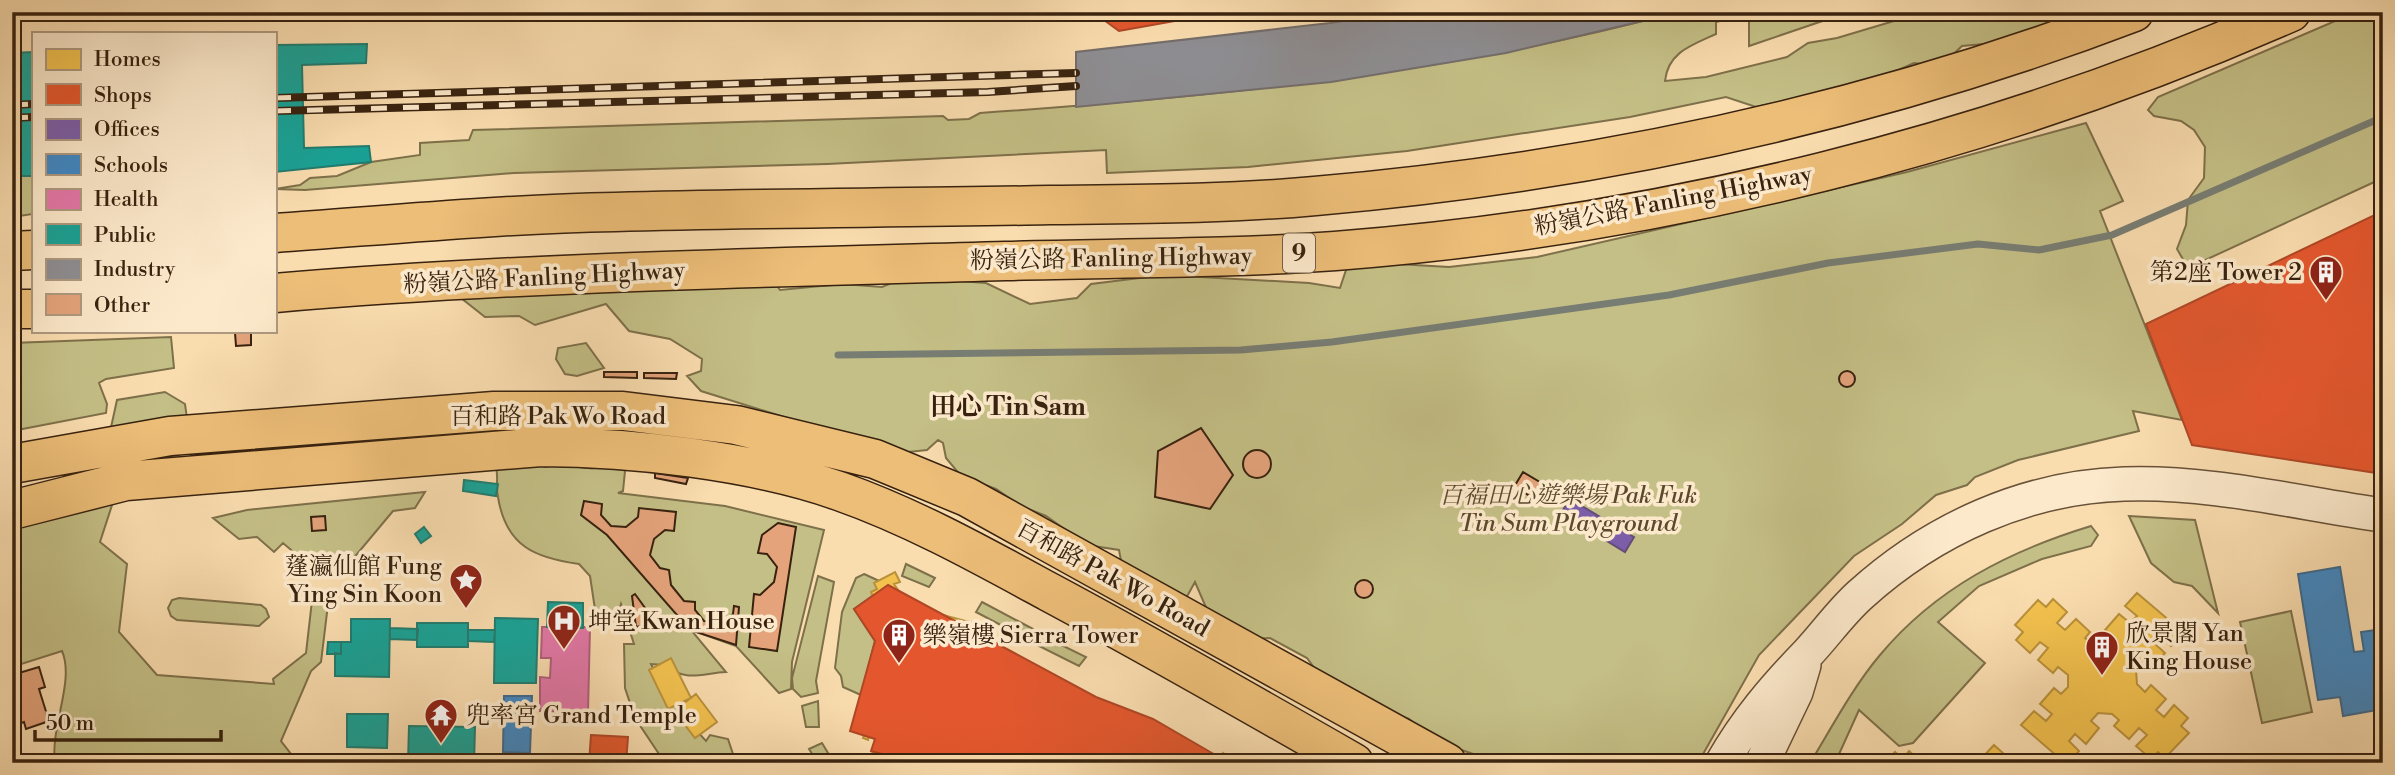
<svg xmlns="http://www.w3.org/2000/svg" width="2395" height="775" font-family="'Libre Bodoni','Noto Serif TC',serif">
	<rect width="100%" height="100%" fill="#faddaf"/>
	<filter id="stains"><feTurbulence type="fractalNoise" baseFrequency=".00286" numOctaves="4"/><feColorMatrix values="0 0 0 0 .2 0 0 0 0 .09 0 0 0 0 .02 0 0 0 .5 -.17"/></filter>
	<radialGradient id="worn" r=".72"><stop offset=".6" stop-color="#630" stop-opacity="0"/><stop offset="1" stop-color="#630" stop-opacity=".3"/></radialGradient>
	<!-- green -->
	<path fill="#c4bf86" stroke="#7e704a" stroke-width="2" d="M1677,12h172l-100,34v-32l-33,8v12c-24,11 -48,18 -51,47l41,-4 81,-20 21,-14 29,-5 87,-26h119l7,17 -44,13 -44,4 -21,20 -27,-3 -40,18 -118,26 -30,-10 -96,20 -223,34 -159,16 -141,6 -1,-23 -279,14 -313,9 -209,17 -30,-1 25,-4 10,-7 27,-2 34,-14 49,-7v-12l49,-3 4,-10 470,-14 5,4 21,-1 11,-6c235,-16 469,-39 697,-101z
		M2356,12h27v166l-195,90 -11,-19 9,-24 2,-25 16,-22 1,-31 -11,-17 -13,-9 -27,-5 -6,-6 10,-13z
		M2086,123l37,78 -23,10 82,209 -49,-9 6,20 -121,29 -43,17 -8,8 -31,10 -34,29 -48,32 -95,99 -61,108h-199l-66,-23 -24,-21 -47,-16 -39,-23 -16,-22 -37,-20 -19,1 -40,-20 -16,-37 -10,18 -62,-29 -4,-21 -32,-5 -41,-29 -25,-10 -25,-17 -35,-13 -15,-18 -3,-15 -5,-3 -11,10 -28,3 -198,-62 -14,-15 14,-5 1,-12 -32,-20 -41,-8 -23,-27 -71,21 -16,-9 -34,1 -24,-19 310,-21 9,13 62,-6 40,3 24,-10 80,6 44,21 47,-6 14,-14 73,-9 145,8 31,5 7,-21 50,-3 52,3 88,-10 370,-85z
		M12,176h21v38l-21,3z
		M171,337l3,31 -68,11 -7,4 8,21 -1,9 -94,18v-88z
		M586,343l18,25 -27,8 -12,-2 -9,-15 2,-11z
		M165,392l20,12 3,21 -78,7 7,-32z
		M507,459l39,8 20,-6c17,10 31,9 49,2l10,8 -2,20 -5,2 107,13 99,24 -32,132 -1,27 -12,4 -43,-47 -45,-16 35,42c-23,1 -42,11 -59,-7l-16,-1 10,20 16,18 3,11 26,28 4,-6 18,4 8,24h-71l-30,-45 -10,-30 -1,-44h10l-13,-40 -6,22 -19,-10 -6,-40 -11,-12c-43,-6 -73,-17 -81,-67 -3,-14 2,-23 -4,-37z
		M425,492l-10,16 -22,3 -51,61 -7,-6 -21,3 -6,6 -11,-20 -14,-12 -9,9 -17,-15 -18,2 -26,-21 34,-8z
		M114,499l-14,43 27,22 -8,68 38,43 117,9 -1,-5 33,-26 7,-61 16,4 -8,66 -10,9 -30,70 17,22h-243c-5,-36 20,-82 7,-112l-50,16v-150z
		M2129,516l66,4 23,93 -26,-27 -18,-4 -23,-19z
		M2091,526l7,9 -7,11 -49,13 -63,27 -41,36 47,41 -72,80 -14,3 -40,-36 -24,53h-25c22,-36 43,-76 70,-108 56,-67 129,-104 211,-129z
		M906,564l29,14 -6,9 -27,-11z
		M864,574l24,11 -34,24 21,32 -14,54 -18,-8 -2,-11 -6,-8 7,-56 14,-34z
		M818,576l16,6 -18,99 2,12 -17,4 -8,-8 -1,-11z
		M179,598l82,7 5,4 3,8 -10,9 -82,-6 -6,-4 -3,-8 4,-8z
		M982,602l51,27 -6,10 -51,-27z
		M2291,611l21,101 -50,11 -22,-101z
		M1041,635l45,22 -7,9 -42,-21z
		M818,701l1,26h-13l-4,-21z
		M822,743l12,20h-16l-9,-14z"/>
	<!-- homes -->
	<path fill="#f2c14e" stroke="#ba913b" stroke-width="2" d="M2316,248l2,4 9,-4 11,22 17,-8 3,7 5,-3 8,17 -27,14 2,3 20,-9 7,14 -10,4 3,6 -9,13 3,6 -5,3 4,8 -14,7 -9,-19 -6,2 8,16 -18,8 -8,-17 -16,8 -5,-9 -10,5 -6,-13 25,-12 -1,-3 -24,12 -8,-15 8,-4 -3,-5 18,-8 -8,-16 9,-5 -5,-8 11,-5 13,26 5,-3 -15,-31z
		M2383,252v25l-7,3 -7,-15 7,-4 -2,-4z
		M2215,298l2,5 9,-4 11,23 16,-9 3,7 5,-2 9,16 -28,14 1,4 21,-11 7,15 -10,4 3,7 -8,12 3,6 -6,3 4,8 -13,7 -10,-20 -6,3 8,16 -17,8 -9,-18 -16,9 -4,-9 -10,5 -6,-13 25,-12 -1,-3 -25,12 -8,-16 7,-3 -2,-5 17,-8 -7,-16 9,-5 -4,-8 10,-5 13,26 5,-3 -15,-31z
		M895,572l5,10 -6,2 15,22 64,17 -10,30 -13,-3 -8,7 -16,-14 -4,-10 -13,-5 -2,8 7,2 -1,8 7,2 -3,13 4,1 -4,13 -14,-3 -2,7 14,3 -6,26 -14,-3 -1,6 14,5 -3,12 -5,-1 -4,17h-4l-2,7h-5l-2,6 -11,-3 5,-17 -7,-3 -2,6 -5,-2 2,-5 -5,-2 4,-14 -5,-1 3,-11 13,3 2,-8 -13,-3 6,-27 15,4 2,-7 -15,-4 4,-18h4l1,-11 9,2 1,-5 6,1 1,-7 -8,-8 -4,2 -4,-6 8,-5 -2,-5 5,-2 -4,-6 -4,2 -2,-3 -9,5 -3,-7 6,-3 -3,-6z
		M2137,593l46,39 -12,14 -11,-10 -6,7 11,10 -14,16 -9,-7 -6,8 1,14 8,8 6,-7 15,14 -10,11 8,7 10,-12 14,13 -7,8 8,7 -24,25 -7,-6 -7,7 -15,-13 11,-11 -8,-7 -10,11 -15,-13 5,-6 -7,-6 -14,-1 -7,8 8,7 -13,16 -11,-10 -6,7 10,10 -10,12h-4l-44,-38 13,-14 12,10 6,-7 -12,-10 14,-16 7,6 7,-7v-12l-10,-8 -5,6 -15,-13 10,-12 -8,-6 -10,11 -14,-13 7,-8 -8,-7 23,-25 8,7 7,-8 14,13 -10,11 8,7 11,-11 14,13 -5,6 9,7h13l6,-8 -8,-7 14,-16 11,9 7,-7 -12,-10z
		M671,658l20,40 -23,11 -19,-39z
		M696,694l21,28 -22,16 -21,-27z
		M986,735l25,6 -2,6 50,11 1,-5 42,10h-134l-3,-3 2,-7 4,1 3,-10 8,2z
		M1994,745l20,18h-28l-5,-4z
		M1206,751l13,7 4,-5 4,3 -3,5 3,2h-24l-1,-7z
		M1909,751l13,12h-37l10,-11 8,7z"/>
	<!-- shops -->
	<path fill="#e4572e" stroke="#b04725" stroke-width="2" d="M1093,12h132l-106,19z
		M2383,211v263l-191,-29 -46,-121z
		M888,585l208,112 57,22 76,44h-315l-43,-12 4,-12 -25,-8 25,-90 -21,-32z
		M591,735l37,2 -2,26h-37z"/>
	<!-- offices -->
	<path fill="#7b5ea7" stroke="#674c79" stroke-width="2" d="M1570,499l64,38 -9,15 -64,-39z"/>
	<!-- schools -->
	<path fill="#3f88c5" stroke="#3d698e" stroke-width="2" d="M2340,567l14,85 10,-1 -3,-19 22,-3v80l-40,7 -3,-19 -22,3 -20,-126z
		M504,696h28l-2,57 -27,-1z"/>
	<!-- health -->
	<path fill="#e377a8" stroke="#b05e7a" stroke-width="2" d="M542,627h48l-2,85 -48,-1v-34l10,1 1,-20h-10z"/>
	<!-- public -->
	<path fill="#17a398" stroke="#217c6f" stroke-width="2" d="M367,44l-1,19 -64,2 2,83 65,-2 2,16 -96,10v-127z
		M33,52v124h-21v-123z
		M464,480l34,4 -2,12 -33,-5z
		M424,527l7,9 -10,7 -6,-9z
		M548,602l35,1v25l-36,-1z
		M495,618l43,1 -2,64h-42z
		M351,619h39l-1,58 -54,-1v-23l6,1v-12h10z
		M417,623h51v24h-51z
		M390,628l28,1 -1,11 -27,-1z
		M468,630h27l-1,12 -26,-1z
		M328,642h13v12h-14z
		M347,714h41l-1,34 -40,-1z
		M409,726l66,1 -1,36h-66z
		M349,758h12v5h-13z"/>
	<!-- industry -->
	<path fill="#8d8d92" stroke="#746d6b" stroke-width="2" d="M1401,12h280l-175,41 -175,29 -255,25v-55l254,-29z"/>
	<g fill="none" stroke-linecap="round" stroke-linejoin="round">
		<!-- stream -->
		<path stroke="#787d73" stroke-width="7" d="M838,355l403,-5 91,-8 337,-47 159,-32 150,-19 61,6 73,-15 271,-118"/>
	</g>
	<!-- building -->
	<path fill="#e4a37b" stroke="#38220f" stroke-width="2" d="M251,332v13l-15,1 -1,-13z
		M1839 379a8 8 0 1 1 16 0a8 8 0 1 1-16 0Z
		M604,372h33v6l-33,-1z
		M644,373h33l-1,6 -32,-1z
		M1201,428l32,47 -23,34 -55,-12 3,-46z
		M1243 464a14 14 0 1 1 28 0a14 14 0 1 1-28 0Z
		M1523,472l32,19 -9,14 -32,-18z
		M655,473l33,5 -2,6 -31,-6z
		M584,501l18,3 -1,11 10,11 15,1 12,-10 1,-9 37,4 -2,19 -9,-1 -11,9 -4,16 10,13 9,2 2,15 13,16 11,1v8l9,11 17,2 12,-9 1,-8 5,1 -3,38 -46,-15 -83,-95 -26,-20z
		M325,516l1,14 -14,1 -1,-14z
		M778,523l18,4 -19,124 -28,-4 5,-53 6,1 14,-13 3,-15 -10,-13 -9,-1 4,-18z
		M1355 589a9 9 0 1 1 18 0a9 9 0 1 1-18 0Z
		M635,594l21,29 -20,4 -4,-31z
		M39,667l6,20 -6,2 10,32 -23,8 -2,-7 -12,4v-51z"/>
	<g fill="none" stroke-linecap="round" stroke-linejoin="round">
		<defs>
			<path id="minor" d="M1722,763c24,-42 52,-75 85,-109 18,-19 33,-41 53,-59 73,-66 166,-108 264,-111 87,-3 173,19 259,31
				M1762,763l34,-71 8,-27"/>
			<path id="major" d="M12,464l158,-28 324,-25h129l113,14 139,34 92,38 480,266
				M12,510l114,-29 415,-34c90,0 213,14 298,44 74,26 142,64 210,101 103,55 204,113 305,171"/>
			<path id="highway" d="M275,233c113,-8 226,-19 340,-21 145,-4 290,-4 435,-7 88,-1 177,-1 265,-9 279,-24 557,-84 819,-184
				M12,251l21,-1
				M275,293c243,-21 487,-25 731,-32 110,-3 220,-2 329,-10 328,-25 656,-107 956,-239
				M12,309h21"/>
		</defs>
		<!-- minor casing -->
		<use href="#minor" stroke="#685137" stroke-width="36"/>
		<!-- major casing -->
		<use href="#major" stroke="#38220f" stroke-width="41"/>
		<!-- highway casing -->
		<use href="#highway" stroke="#38220f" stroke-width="41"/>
		<!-- minor -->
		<use href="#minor" stroke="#fce9cb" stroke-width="33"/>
		<!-- major -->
		<use href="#major" stroke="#edbe78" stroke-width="38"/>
		<!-- highway -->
		<use href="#highway" stroke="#edbe78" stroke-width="38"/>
		<defs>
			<path id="rail" d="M275,98l801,-25
				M12,105l21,-1
				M275,111l713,-19 88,-6
				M12,118l21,-1"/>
		</defs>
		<!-- rail casing -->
		<use href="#rail" stroke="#38220f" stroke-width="8"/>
		<!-- rail -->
		<use href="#rail" stroke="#fce9cb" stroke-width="5" stroke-dasharray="16" stroke-linecap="butt"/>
	</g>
	<!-- icons -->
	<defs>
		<symbol id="building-pin" viewBox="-11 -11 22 30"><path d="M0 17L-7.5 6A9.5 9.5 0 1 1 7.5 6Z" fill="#8f2418" stroke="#fce9cb"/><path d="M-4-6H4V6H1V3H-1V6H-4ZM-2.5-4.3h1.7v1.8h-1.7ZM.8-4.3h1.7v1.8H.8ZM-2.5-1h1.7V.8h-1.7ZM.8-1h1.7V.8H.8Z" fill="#fff"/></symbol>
		<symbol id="sight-pin" viewBox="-11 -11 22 30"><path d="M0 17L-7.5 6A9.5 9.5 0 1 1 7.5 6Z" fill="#8f2418" stroke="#fce9cb"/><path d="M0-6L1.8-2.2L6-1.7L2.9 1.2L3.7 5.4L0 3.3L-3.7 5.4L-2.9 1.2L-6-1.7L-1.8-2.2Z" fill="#fff"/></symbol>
		<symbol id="hospital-pin" viewBox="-11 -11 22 30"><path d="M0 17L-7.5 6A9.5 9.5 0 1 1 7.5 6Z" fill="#8f2418" stroke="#fce9cb"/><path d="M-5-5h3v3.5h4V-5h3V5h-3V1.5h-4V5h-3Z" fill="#fff"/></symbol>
		<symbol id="temple-pin" viewBox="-11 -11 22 30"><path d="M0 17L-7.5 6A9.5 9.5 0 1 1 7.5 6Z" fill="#8f2418" stroke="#fce9cb"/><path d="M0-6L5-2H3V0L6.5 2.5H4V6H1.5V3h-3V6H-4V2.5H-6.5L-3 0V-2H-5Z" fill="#fff"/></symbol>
	</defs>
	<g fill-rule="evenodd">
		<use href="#building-pin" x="2307" y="253" width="38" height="52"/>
		<use href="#sight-pin" x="447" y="561" width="38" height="52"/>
		<use href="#hospital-pin" x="545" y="602" width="38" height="52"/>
		<use href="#building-pin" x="880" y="616" width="38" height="52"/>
		<use href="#building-pin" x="2083" y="628" width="38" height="52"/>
		<use href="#temple-pin" x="422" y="696" width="38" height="52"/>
	</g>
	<g text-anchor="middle" stroke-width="7" stroke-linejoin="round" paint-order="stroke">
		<!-- shield labels -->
		<rect fill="#fce9cb" stroke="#735e47" stroke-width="2" x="1283" y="233.5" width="32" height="39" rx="5"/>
		<g font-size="23" font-weight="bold" fill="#38220f">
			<text x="1299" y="261">9</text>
		</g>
		<!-- street labels -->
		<g font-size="24" fill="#38220f" stroke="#fce9cb">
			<text transform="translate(1673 200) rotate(-11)" y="8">粉嶺公路 Fanling Highway</text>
			<text transform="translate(1111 258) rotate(-1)" y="8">粉嶺公路 Fanling Highway</text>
			<text transform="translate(544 277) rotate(-3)" y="8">粉嶺公路 Fanling Highway</text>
			<text x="558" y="424">百和路 Pak Wo Road</text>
			<text transform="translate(1113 578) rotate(29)" y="8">百和路 Pak Wo Road</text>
		</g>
		<!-- poi labels -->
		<g font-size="24" fill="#38220f" stroke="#fce9cb" text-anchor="start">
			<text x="2302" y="280" text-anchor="end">第2座 Tower 2</text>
			<text x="442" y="574" text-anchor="end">蓬瀛仙館 Fung<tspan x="442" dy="28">Ying Sin Koon</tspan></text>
			<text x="588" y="629">坤堂 Kwan House</text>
			<text x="2126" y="641">欣景閣 Yan<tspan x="2126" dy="28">King House</tspan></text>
			<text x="923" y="643">樂嶺樓 Sierra Tower</text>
			<text x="466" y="723">兜率宮 Grand Temple</text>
		</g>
		<!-- park labels -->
		<g font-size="24" font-style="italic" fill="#5b492d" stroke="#fce9cb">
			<text x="1568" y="503">百福田心遊樂場 Pak Fuk<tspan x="1568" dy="28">Tin Sum Playground</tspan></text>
		</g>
		<!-- neighbourhood labels -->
		<g font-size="26" font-weight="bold" fill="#38220f" stroke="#fce9cb">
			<text x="1008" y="415">田心 Tin Sam</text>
		</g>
	</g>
	<!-- margin -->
	<rect width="2395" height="775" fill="none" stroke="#faddaf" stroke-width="42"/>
	<rect x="14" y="14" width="2367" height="747" fill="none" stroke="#38220f" stroke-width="3.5"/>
	<rect x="21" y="21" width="2353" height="733" fill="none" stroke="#38220f" stroke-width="2"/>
	<!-- legend -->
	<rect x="32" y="32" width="245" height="301" fill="#fce9cb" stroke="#ae9980" stroke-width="2"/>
	<rect x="46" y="49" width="35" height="21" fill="#f2c14e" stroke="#ae9980" stroke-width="2"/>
	<text x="94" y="66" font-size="21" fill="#38220f">Homes</text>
	<rect x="46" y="84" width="35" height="21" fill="#e4572e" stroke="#ae9980" stroke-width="2"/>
	<text x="94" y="102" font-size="21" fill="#38220f">Shops</text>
	<rect x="46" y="119" width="35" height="21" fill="#7b5ea7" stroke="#ae9980" stroke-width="2"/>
	<text x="94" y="136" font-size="21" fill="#38220f">Offices</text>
	<rect x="46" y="154" width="35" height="21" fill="#3f88c5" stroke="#ae9980" stroke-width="2"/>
	<text x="94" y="172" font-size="21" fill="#38220f">Schools</text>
	<rect x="46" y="189" width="35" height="21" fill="#e377a8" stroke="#ae9980" stroke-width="2"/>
	<text x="94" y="206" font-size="21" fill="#38220f">Health</text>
	<rect x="46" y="224" width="35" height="21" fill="#17a398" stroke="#ae9980" stroke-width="2"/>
	<text x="94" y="242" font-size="21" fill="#38220f">Public</text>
	<rect x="46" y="259" width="35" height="21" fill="#8d8d92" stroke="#ae9980" stroke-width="2"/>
	<text x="94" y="276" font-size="21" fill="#38220f">Industry</text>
	<rect x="46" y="294" width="35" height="21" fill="#e4a37b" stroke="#ae9980" stroke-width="2"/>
	<text x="94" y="312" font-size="21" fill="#38220f">Other</text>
	<!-- scale -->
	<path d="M35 730v10h186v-10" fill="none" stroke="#38220f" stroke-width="3.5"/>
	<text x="46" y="730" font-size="21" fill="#38220f" stroke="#fce9cb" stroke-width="5" paint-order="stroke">50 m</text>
	<rect width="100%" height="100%" filter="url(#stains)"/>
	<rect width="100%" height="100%" fill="url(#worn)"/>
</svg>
